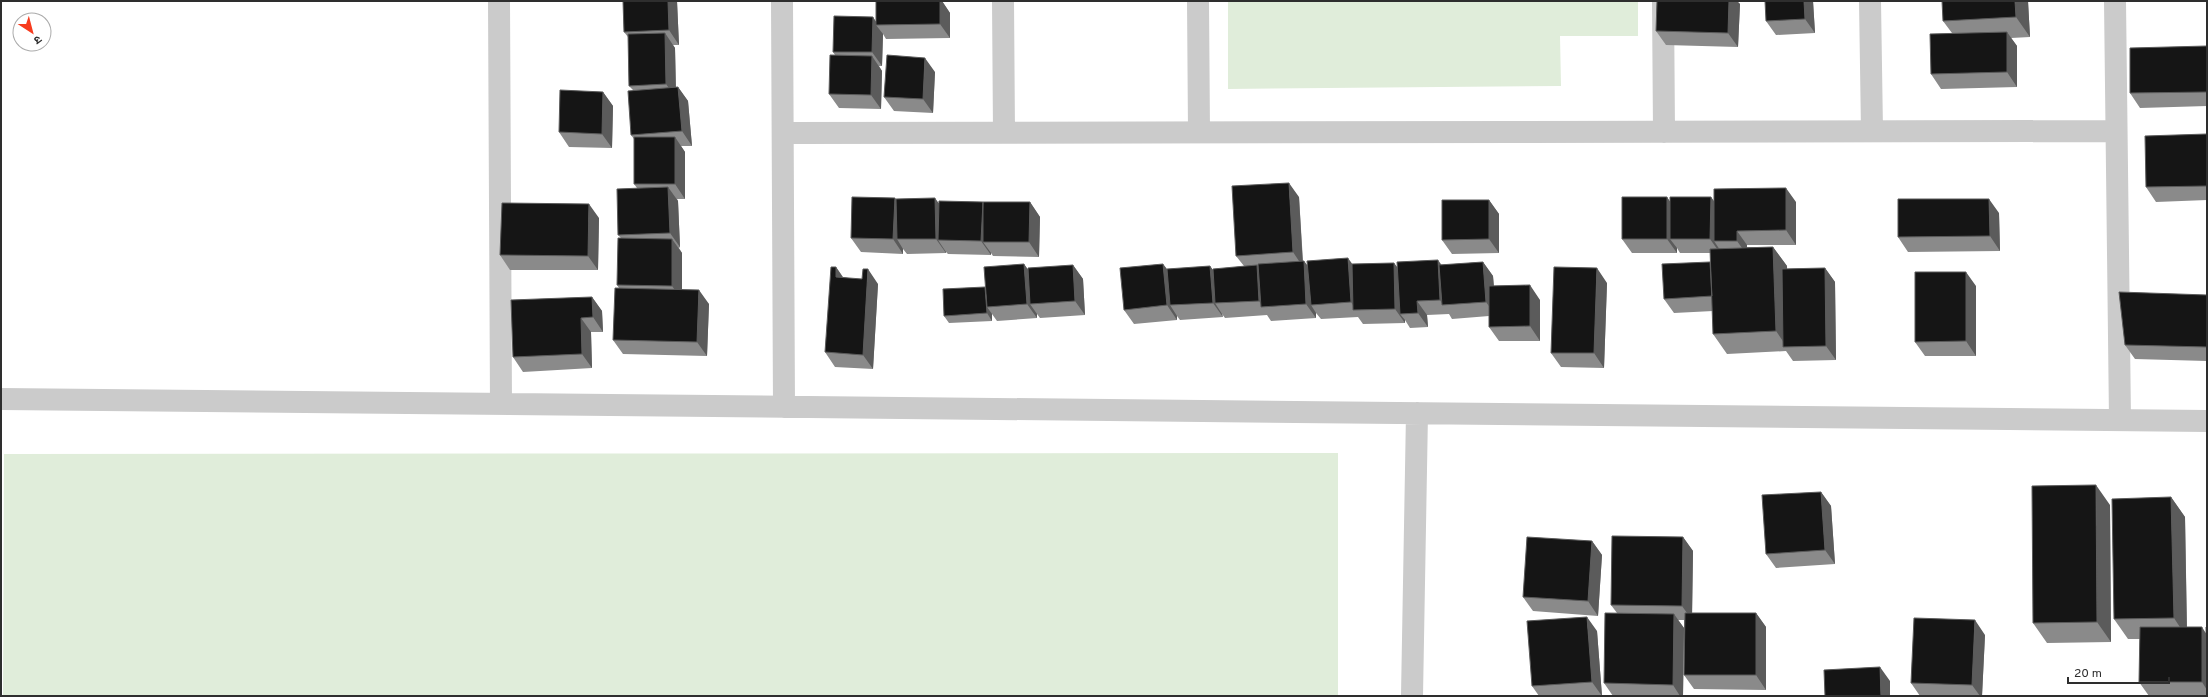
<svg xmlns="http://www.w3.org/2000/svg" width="2208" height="697" font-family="Overpass,'Noto Sans Devanagari',sans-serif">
	<rect width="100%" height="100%" fill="#fff"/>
	<!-- green -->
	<path fill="#e0edda" d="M1228,1h410v35h-78l1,50 -333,3z
		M1338,453v243h-1335l1,-242z"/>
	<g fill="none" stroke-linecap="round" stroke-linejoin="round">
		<!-- minor -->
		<path stroke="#cbcbcb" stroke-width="22" d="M499,1l2,403
			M782,1l2,406
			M1003,1l1,132
			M1198,1l1,131
			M1663,1l1,131
			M1870,1l2,130
			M2115,1l5,419
			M783,133l1333,-2
			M1,399l2206,22
			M1412,696l5,-283"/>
	</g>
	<!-- wall -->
	<path fill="#8a8a8a" d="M623,1h54l2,44h-6l2,3 1,39h2l10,14 4,45h-11l4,6v47h-8l1,2 2,46 -1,1 3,5v36l27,15 -2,52 -84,-2 -10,-14 6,-52 -2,-3 4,-47 -3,-3 19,-47 -3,-4v-45l-3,-4 2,-45 -4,-4 -1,-49 -4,-5z
		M876,1h66l8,12v25l-64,1 -3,-5 -1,32h-3l3,5 -1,38 -42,-1 -10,-14 6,-39 -2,-3 40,-35 3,5z
		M1657,1h80l3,3 -2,43 -72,-2 -10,-14z
		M1813,1l2,32 -39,2 -10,-14z
		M2028,1l2,36 -19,1 6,8v41l-76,2 -10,-15 21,-41 -9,-12z
		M2207,46v60l-67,2 -10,-15z
		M935,72l-2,41 -39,-2 -10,-14z
		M603,92l10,14 -1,42 -43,-1 -10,-15z
		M2207,134v66l-51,2 -10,-15z
		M1299,197l4,64h1l4,5 86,-3 4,5 85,-6 10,14 1,10 46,14v41h-41l-10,-14v-11l-37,3 -3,-5 -22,1 1,12 -18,1 -5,-8v3l-42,1 -5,-7 -37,2 -5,-6v5l-45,3 -4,-6 -42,3 -3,-4 1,3 -43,3 -3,-4v4l-43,4 -10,-14 39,-46 5,6 42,-4 3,4 31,-4 -8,-10z
		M1667,197l3,5 41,-5 3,4 82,1v43h-49v2h26l14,19v3l38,-1 10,14 1,78 -43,1 -7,-10 -59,3 -14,-20v-23l-39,2 -10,-14 47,-36v-10h-31l-3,-5v5h-45l-10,-14z
		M1489,200l10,14v39l-47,1 -10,-14z
		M896,201l43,2 44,1 47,-2 10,15 -1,40 -46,-1 -2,-3v2l-43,-1 -2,-2v1l-39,1 -4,-5v5l-42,-2 -10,-14z
		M1999,213l1,38 -92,1 -10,-15z
		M599,218l-1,52h-88l-10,-15z
		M1024,264l4,6 45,-5 10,14 2,36 -45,3 -3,-4v4l-40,3 -5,-7v7l-43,2 -5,-7 41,-29z
		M836,267l7,10 35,7 -5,85 -38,-2 -10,-15z
		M1607,283l-3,85 -43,-1 -10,-14z
		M1976,286v70h-51l-10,-14z
		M2207,295v66l-72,-2 -10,-14z
		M592,297l10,14 1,21h-12l1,36 -69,4 -10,-15z
		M1821,492l10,14 4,58 -59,4 -10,-14z
		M2171,497l14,20 2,110 19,6 1,-6v69h-58l-10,-14 1,-43h-12l-14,-20z
		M2110,505l1,137 -64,1 -14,-20z
		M1683,537l10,14 -1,62h64l10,14v63l-72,-1 -10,-14v-55h-6l6,8 -1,68h-70l-9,-13 13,-70 -6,-8z
		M1592,541l10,14 -4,61 -65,-5 -10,-14z
		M1597,631l5,65h-63l-7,-10z
		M1985,635l-3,61h-62l-9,-13z"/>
	<!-- shaded-wall -->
	<path fill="#5b5b5b" d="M668,1h9l2,44 -10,-15z
		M938,1h4l8,12v25l-10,-14z
		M1729,1h8l3,3 -2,43 -10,-14z
		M1804,1h9l2,32 -10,-14z
		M2015,1h13l2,36 -14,-20z
		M873,17l5,8h-2l7,9 -1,32 -10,-14z
		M2007,32l10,14v41l-10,-15z
		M665,33l10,15 1,50 -10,-14z
		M872,56l10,15 -1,38 -10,-14z
		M925,58l10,14 -2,41 -10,-14z
		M678,87l10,14 4,45 -10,-15z
		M603,92l10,14 -1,42 -10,-14z
		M675,137l10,15v47l-10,-15z
		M1289,183l10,14 4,70 -10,-15z
		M668,187l10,14 2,46 -10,-14z
		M1786,188l10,14v43l-10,-15z
		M1667,197l10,15 -7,27 7,9v5l-10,-14z
		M1711,197l10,15 -7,29 6,9v3l-10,-14z
		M895,198l10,14 -8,27 6,10v5l-10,-15z
		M935,198l10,14 -7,28 8,12v1l-10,-14z
		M1989,199l10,14 1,38 -10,-15z
		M1489,200l10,14v39l-10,-14z
		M983,202l10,15 -10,25 8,11v2l-10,-14z
		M1030,202l10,15 -1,40 -10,-15z
		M589,204l10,14 -1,52 -10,-14z
		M1737,231l10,14v10l-10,-14z
		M672,239l10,14v47l-10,-14z
		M1773,247l14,19 3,80 -3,1 -11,-16z
		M1348,258l10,14 -2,38 -5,-8z
		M1438,260l10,14 -5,31 -3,-5z
		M1304,261l10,14 -3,30 5,8v5l-10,-14z
		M1483,262l10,14 3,40 -10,-14z
		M1394,263l10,14 -4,37 5,6v3l-10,-14z
		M1024,264l10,14 -4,26 7,10v4l-10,-14z
		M1163,264l10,14 -3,27 7,11v4l-10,-15z
		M1073,265l10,14 2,36 -10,-14z
		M1257,265l10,14 -4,28 -4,-6z
		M1210,266l10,14 -5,23 7,11 1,3 -10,-14z
		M836,267l10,15 -10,-5z
		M1597,268l10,15 -3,85 -10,-15z
		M1825,268l10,14 1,78 -10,-14z
		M868,269l10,15 -5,85 -10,-14z
		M1966,272l10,14v70l-10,-15z
		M1530,285l10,15v41l-10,-15z
		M985,287l2,20 5,7v7l-5,-8z
		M699,290l10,14 -2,52 -10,-14z
		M592,297l10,14 1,21 -10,-15z
		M1417,301l10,14 1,12 -10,-14z
		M581,318l10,14 1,36 -10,-14z
		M2096,485l14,20 1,137 -14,-20z
		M1821,492l10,14 4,58 -10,-14z
		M2171,497l14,20 2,121 -13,-20z
		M1683,537l10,14 -1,69 -10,-14z
		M1592,541l10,14 -4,61 -10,-15z
		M1756,613l10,14v63l-10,-15z
		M1674,614l10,14 -1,68h-3l-7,-11z
		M1587,617l10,14 5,65 -10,-14z
		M1975,620l10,15 -3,61h-2l-8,-11z
		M2202,627l5,8v55l-5,-8z
		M1880,667l10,14v15h-9z"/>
	<!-- building -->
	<path fill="#151515" stroke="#5b5b5b" d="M623,1h45l1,29 -45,2z
		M876,1h64v23l-64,1z
		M1657,1h72l-1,32 -72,-2z
		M1765,1h39l1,18 -39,2z
		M1942,1h73l1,16 -73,4z
		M834,16l39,1 -1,35h-39z
		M2007,32v40l-76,2 -1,-40z
		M665,33l1,51 -37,2 -1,-52z
		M2207,46v46l-77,1v-45z
		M830,55l42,1 -1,39 -42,-1z
		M887,55l38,3 -2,41 -39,-2z
		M678,87l4,44 -51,4 -3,-44z
		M560,90l43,2 -1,42 -43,-2z
		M2207,134v52l-61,1 -1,-51z
		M634,137h41v47h-41z
		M1289,183l4,69 -57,4 -4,-70z
		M668,187l2,46 -52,2 -1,-46z
		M1786,188v42l-49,1v10h-23v-52z
		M852,197l43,1 -2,41 -42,-1z
		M1622,197h45v42h-45z
		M1670,197h41l-1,42h-40z
		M935,198l1,41h-39l-1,-40z
		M1898,199h91l1,37 -92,1z
		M1442,200h47v39l-47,1z
		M939,201l44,1 -2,39 -43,-1z
		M983,202h47l-1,40h-46z
		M502,203l87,1 -1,52 -88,-1z
		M618,238l54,1v47l-55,-1z
		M1773,247l3,84 -63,3 -3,-85z
		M1348,258l3,44 -40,3 -4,-44z
		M1438,260l2,40 -23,1 1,12 -18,1 -3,-52z
		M1304,261l2,43 -45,3 -3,-43z
		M1483,262l3,40 -44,3 -3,-40z
		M1710,262l2,34 -48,3 -2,-35z
		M1394,263l1,46 -42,1 -1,-46z
		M1024,264l3,40 -40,3 -3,-40z
		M1163,264l4,41 -43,5 -4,-42z
		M1073,265l2,36 -45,3 -2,-36z
		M1257,265l2,36 -44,2 -2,-34z
		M1210,266l3,37 -43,2 -3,-36z
		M831,267h5v10l26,2 1,-10h5l-5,86 -38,-3z
		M1554,267l43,1 -3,85h-43z
		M1825,268l1,78 -43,1 -1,-78z
		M1915,272h51v69l-51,1z
		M1530,285v41l-41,1v-41z
		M985,287l2,26 -43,3 -1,-27z
		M615,288l84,2 -2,52 -84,-2z
		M2119,292l88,3v52l-82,-2z
		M592,297l1,20 -12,1 1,36 -69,3 -2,-57z
		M2096,485l1,137 -64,1 -1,-137z
		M1821,492l4,58 -59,4 -4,-59z
		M2171,497l3,121 -60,1 -2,-120z
		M1612,536l71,1 -1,69 -71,-1z
		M1527,537l65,4 -4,60 -65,-4z
		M1605,613l69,1 -1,71 -69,-2z
		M1685,613h71v62h-72z
		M1587,617l5,65 -60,4 -5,-65z
		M1914,618l61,2 -3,65 -61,-2z
		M2140,627h62v55h-63z
		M2206,627h1v59z
		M1880,667l1,29h-56l-1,-26z"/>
	<!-- border -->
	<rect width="2208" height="697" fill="none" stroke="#2e2e2e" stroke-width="4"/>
	<!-- north arrow -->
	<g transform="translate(32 32) rotate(144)"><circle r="19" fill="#ffffff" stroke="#ababab"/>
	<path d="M0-3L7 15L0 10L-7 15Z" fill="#f73b1e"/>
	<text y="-6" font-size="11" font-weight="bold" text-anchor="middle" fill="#2e2e2e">उ</text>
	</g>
	<!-- scale -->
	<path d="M2068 677v6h101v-6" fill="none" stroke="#2e2e2e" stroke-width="2"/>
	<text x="2074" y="677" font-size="12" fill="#2e2e2e" stroke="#ffffff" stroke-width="3" paint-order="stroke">20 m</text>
</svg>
